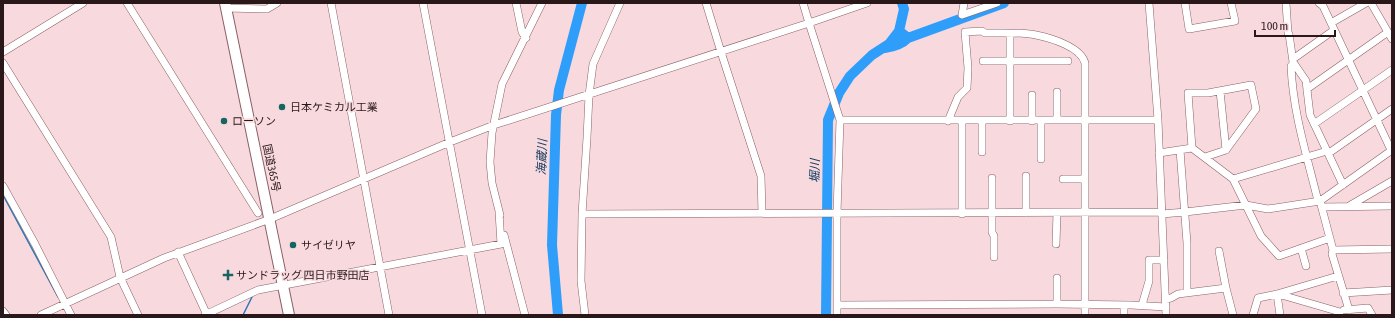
<svg xmlns="http://www.w3.org/2000/svg" width="1395" height="318" font-family="'Asap Condensed','Noto Sans JP',sans-serif">
	<rect width="100%" height="100%" fill="#f8dade"/>
	<g fill="none" stroke-linecap="round" stroke-linejoin="round">
		<!-- stream -->
		<path stroke="#2d76b8" stroke-width="1.5" d="M3,195l55,102
			M243,315l9,-18"/>
		<!-- river -->
		<path stroke="#2f9efb" stroke-width="10" d="M899,31l9,7 96,-35
			M885,48c8,-1 17,-4 23,-10
			M558,315l-6,-70 4,-130 3,-25 23,-87
			M826,315l2,-195 11,-27 11,-17 22,-21 17,-11 10,-13 5,-22 -2,-6"/>
		<defs>
			<path id="minor" d="M127,3l131,210
				M331,3l58,312
				M423,3l59,312
				M516,3l6,29 4,6
				M706,3l15,49 40,124 1,37
				M964,3l-2,12 35,-12
				M1149,3l9,117 8,195
				M1185,3l4,26 46,-8 -4,-18
				M1286,3l2,30 1,1 4,28v3l-2,1c2,47 16,90 27,135
				M1319,3l4,3 69,146
				M1371,3l21,36
				M226,8l41,1 10,-6
				M1331,23l35,-20
				M3,52l80,-49
				M1293,59l41,-29
				M983,61h85
				M1293,62l13,19 4,34 33,70
				M3,63l108,174 9,40 18,38
				M1307,89l81,-57
				M1220,91l6,59
				M1057,92v28
				M840,120h318
				M948,121l10,-24 9,-9 1,-20 -3,-36 17,-1 3,2c16,0 36,-1 51,2 15,3 45,12 49,28v252
				M962,121v93
				M1010,121v-87
				M1032,121v-26
				M1314,124l78,-54
				M1192,148l-4,-55h20l43,-8 5,24 -30,41 -21,7
				M1180,150l7,93v50
				M982,152v-31
				M1159,153l33,-5 41,31 28,57 18,20 51,-18
				M1329,153l63,-44
				M1041,159v-38
				M992,178v54l2,4v21
				M1063,179h22
				M1233,179l94,-28
				M3,186l32,58 36,71
				M1320,201l13,49 -1,4 17,56
				M1349,206l43,-25
				M1322,207l70,-1
				M1026,213v-37
				M582,214l580,-2
				M1162,214l23,-2 61,-7 22,4 52,-8 72,-51
				M500,215l-8,-32 -2,-21 2,-29 10,-49 40,-81
				M504,235l21,80
				M1056,244l1,-31
				M1301,248l5,18
				M1333,250l59,-1
				M1219,251l7,37
				M178,252l29,63
				M1343,293l49,-3
				M1277,294l3,21
				M1278,294l62,18
				M1166,299l5,-1 7,-4 48,-6 7,27
				M1057,304v-26
				M837,305l220,-1 74,1 35,2
				M1124,305v10
				M1142,305l7,-24v-21h15
				M1344,310l24,-2 4,7
				M3,311l3,4
				M41,315l123,-57 106,-39 180,-77 44,-17 315,-102 -6,-20
				M205,315l53,-25 243,-46 -2,-32
				M585,315l-4,-34 1,-67 5,-76 2,-43 4,-31 27,-61
				M837,315v-102l3,-93 -31,-97 58,-20
				M1253,315l5,-17 19,-4 61,-18"/>
			<path id="highway" d="M225,3l64,312"/>
		</defs>
		<!-- minor casing -->
		<use href="#minor" stroke="#8b6066" stroke-width="8"/>
		<!-- highway casing -->
		<use href="#highway" stroke="#8b6066" stroke-width="12"/>
		<!-- minor -->
		<use href="#minor" stroke="#fff" stroke-width="7"/>
		<!-- highway -->
		<use href="#highway" stroke="#fff" stroke-width="10"/>
	</g>
	<!-- markers -->
	<g fill="#176460" stroke="#f8dade" stroke-width="1.5">
		<circle cx="282" cy="107" r="4"/>
		<circle cx="224" cy="121" r="4"/>
		<circle cx="293" cy="245" r="4"/>
		<path d="M226 269h4v4h4v4h-4v4h-4v-4h-4v-4h4z"/>
	</g>
	<g text-anchor="middle" stroke-width="3" stroke-linejoin="round" paint-order="stroke">
		<!-- poi labels -->
		<g font-size="11" fill="#29171a" stroke="#f8dade" text-anchor="start">
			<text x="290" y="111">日本ケミカル工業</text>
			<text x="232" y="125">ローソン</text>
			<text x="301" y="249">サイゼリヤ</text>
			<text x="236" y="279">サンドラッグ 四日市野田店</text>
		</g>
		<!-- street labels -->
		<g font-size="11" fill="#29171a" stroke="#f8dade">
			<text transform="translate(272 168) rotate(78)" y="4">国道365号</text>
		</g>
		<!-- water labels -->
		<g font-size="12" font-style="italic" fill="#0d385c" stroke="#f8dade">
			<text transform="translate(542 157) rotate(-88)" y="4">海蔵川</text>
			<text transform="translate(815 171) rotate(-89)" y="4">堀川</text>
		</g>
	</g>
	<!-- border -->
	<rect width="1395" height="318" fill="none" stroke="#29171a" stroke-width="8"/>
	<!-- scale -->
	<path d="M1255 30v6h80v-6" fill="none" stroke="#29171a" stroke-width="2"/>
	<text x="1261" y="30" font-size="12" fill="#29171a" stroke="#f8dade" stroke-width="3" paint-order="stroke">100 m</text>
</svg>
